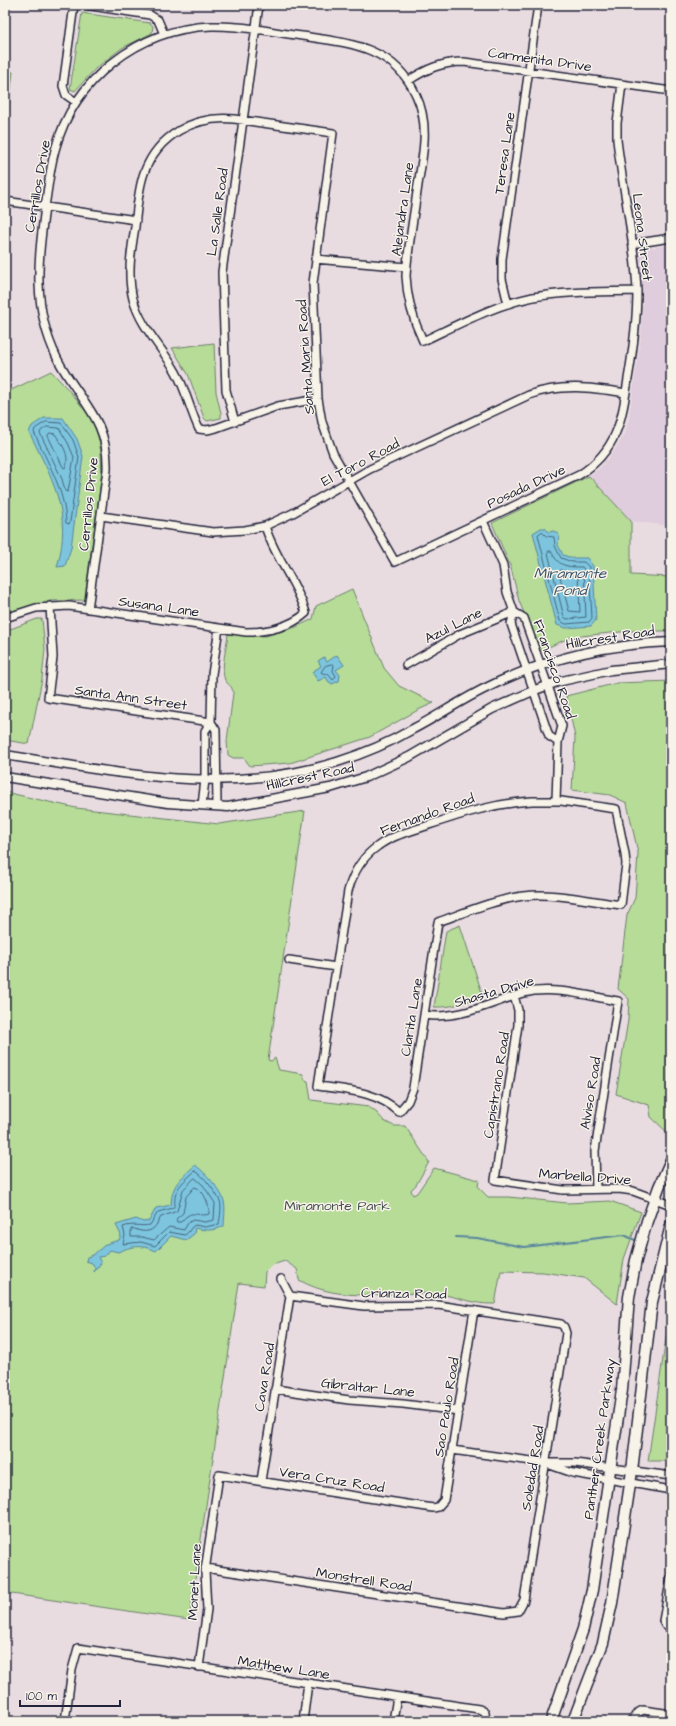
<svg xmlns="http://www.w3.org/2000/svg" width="676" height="1726" font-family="'Architects Daughter',sans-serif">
	<rect width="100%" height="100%" fill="#e9dce1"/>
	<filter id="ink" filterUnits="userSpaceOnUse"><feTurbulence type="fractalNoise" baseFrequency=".025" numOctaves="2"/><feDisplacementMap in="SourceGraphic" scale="8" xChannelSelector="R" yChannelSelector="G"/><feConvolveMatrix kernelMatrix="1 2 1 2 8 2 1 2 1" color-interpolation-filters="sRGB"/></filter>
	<g filter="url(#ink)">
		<!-- built -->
		<path fill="#dfccdc" d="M671,245v281l-40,-5 -42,-45 10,-7 16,-19 10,-16 4,-16 12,-81 2,-34 -4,-50 3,-4z"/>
		<!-- green -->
		<path fill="#b6dc98" stroke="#6c7f6a" d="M82,13l68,10 3,3 -1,7 -30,15 -26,20 -21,23 -5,-2z
			M5,71l8,1 -7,59h-1z
			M214,343l2,49 5,21v5l-14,3 -3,-3 -16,-44 -16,-26z
			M51,371c13,14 36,38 43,55 14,30 5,67 1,99 -4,25 -7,50 -10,75l-35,1 -45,13v-221z
			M589,476l42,45v54l40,2v54h-41l-59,6 -31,14 -21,-50 -8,-33 -19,-45z
			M352,589l32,79 15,18 35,17 -16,7 -48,27 -80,26 -40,3 -6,-8h-11l-5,-3 -1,-14 6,-48c-1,-9 -5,-7 -8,-13 -5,-10 2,-35 3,-46l38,2 30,-9 17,-8 3,-13z
			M37,619h5l3,30 -3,30 -13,65 -24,-4v-109z
			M671,681v455l-20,-19 -2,-12 -33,-11 12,-74 1,-21 -11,-10 9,-74 8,-17 3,-45 -11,-50 -17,-8 -38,-5 3,-53 -9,-41 51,-13z
			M5,792l71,16 143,16 86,-13 -37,249 3,1 4,-3 4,12 24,4 2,6 3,1 3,19 58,7 8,6 7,8 10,5h11l24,36 -13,23 -5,5 2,5 4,-2 17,-25 45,12 -1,7 10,10h21l58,6 43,-2 31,11 -17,47 -7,45 -33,-26 -41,-6 -42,-1 -6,33c-7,0 -14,0 -21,-2 -12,-2 -24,-7 -36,-8 -47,-4 -95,11 -139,-14l-2,-11 -12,-8 -13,4 -7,7 -1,14 -25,-3 -50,337 -184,-27z
			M460,925l23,71c-16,6 -31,12 -49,11l12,-76z
			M671,1303v158h-23z"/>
		<!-- water -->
		<path fill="#7dc5de" stroke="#59849d" d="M44,418h19l14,21 6,17 -12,92 -6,18 -8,1c16,-54 -5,-88 -28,-135l3,-6z
			M541,528h4l3,4 6,-1 5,4 -1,10 5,10 9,3h15l6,8 3,54 -5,6 -25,2 -9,-3 -24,-92z
			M337,655l7,10 -8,5 4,5 -1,6 -7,3 -4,-3 -2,-4 -8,4 -6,-9 9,-6 -3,-5 6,-4 3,5z
			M195,1165c9,6 27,26 29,36 2,7 0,18 0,25 -10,5 -18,5 -29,2l-1,6 -8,6 -15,-4 -15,15c-14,-7 -25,-5 -38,1l-8,-2 -5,6 -7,1 3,6 -7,9 1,-4 -3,-5 -6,-2 1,-4 6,-2 13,-11 13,-4 2,-5 -5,-10 20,-6 7,3 6,-1 7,-13 15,-3c1,-22 9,-25 24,-40z"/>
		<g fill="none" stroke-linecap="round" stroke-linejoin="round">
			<!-- shore -->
			<path stroke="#46637c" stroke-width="1" d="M46,422l15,1 12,17 6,17 -9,65 -1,2 -3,-1c-1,-33 -19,-61 -32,-91l1,-3z
				M47,427l12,1 9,15 6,14 -6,35 -3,-1 -3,-12 -22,-46 1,-2z
				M50,433l5,1c7,10 16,22 10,34l-2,-1 -15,-31z
				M542,532l4,4 8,1 1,9 6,12 11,4h12l5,5 3,51 -3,4 -23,2 -6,-3 -22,-86z
				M549,551h2c7,15 15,16 31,16l2,2 2,48 -19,2 -3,-2 -16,-64z
				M561,570l17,4 2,38 -11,-1 -10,-38z
				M332,664l2,1 -1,6 3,5 -3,4 -5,-6 -6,-1 -1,-1 4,-6z
				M195,1171c8,3 21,22 25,30 2,6 0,17 -1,23l-14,3 -10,-2c-5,2 -5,7 -10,10l-16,-3 -14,14 -14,-4 -18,2 2,-9 -2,-8c10,-4 17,0 27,-2l8,-13 15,-4c3,-5 1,-10 3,-15 3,-9 13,-16 19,-22z
				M195,1178l8,7 12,18 -1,17 -9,2 -12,-2 -5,3 -4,7 -15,-3 -15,13 -12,-3h-11v-8c4,-1 5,1 10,2 13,2 15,-6 20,-14l16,-6 6,-21z
				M195,1187c9,2 15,19 14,27 -12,4 -16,-7 -28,8h-4l-1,-3 7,-6 3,-16z"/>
			<!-- stream -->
			<path stroke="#59849d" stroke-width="2" d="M456,1237l21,1 47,9 100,-12 11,5"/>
			<defs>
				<path id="minor" d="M74,5l-11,81 3,9 10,7
					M85,5l65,10 8,5 6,14
					M408,81c18,-12 34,-19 56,-19l207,29
					M5,201l131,19
					M632,244l39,-6
					M315,259l92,8
					M508,304l-6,-25v-20l36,-254
					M318,399l-40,7 -62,22 -9,2 -8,-1c-9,-19 -13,-39 -23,-57 -14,-25 -35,-44 -43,-73 -6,-24 -2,-48 2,-72 2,-18 3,-37 9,-54 14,-38 51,-58 90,-54l99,14 -20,150 5,116 4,23 11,31 62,109 184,-87c38,-24 43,-55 49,-96 5,-29 9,-58 9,-88 -2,-50 -14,-100 -20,-151v-17l5,-39
					M235,422l-9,-32 -4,-118 37,-267
					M101,516l112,16 32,-2 20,-4 28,-13 77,-44 159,-74c33,-12 64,-7 97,-2
					M483,521l20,44 4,27 7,20 -3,12 38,112 9,6
					M50,606l3,51 -5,41 163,24
					M88,609l19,-139c2,-52 -29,-70 -50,-112 -25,-51 -19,-97 -12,-151 3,-19 5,-39 10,-57 19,-71 83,-121 156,-124 30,-1 61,6 91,10 47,7 92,10 114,59 14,29 7,59 2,90 -4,30 -10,61 -12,91 1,24 7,44 17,65 36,-17 71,-36 110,-44 34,-6 69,-5 104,-6
					M514,612l10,6 38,108 -4,16 -2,59
					M5,618l31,-10 33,-2 177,26c20,0 45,-5 60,-19 -9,-31 -32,-56 -41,-87
					M406,665l54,-31 54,-22
					M211,722l5,8 1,76
					M532,801h29l55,8 9,45 1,10 -5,41c-32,-4 -66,-13 -98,-9 -29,4 -57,16 -85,26l-25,166 -5,13 -9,11c-22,-21 -53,-22 -81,-26l30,-195c5,-18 14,-34 30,-45 13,-10 30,-14 45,-19 36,-12 70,-24 109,-26z
					M202,805l3,-25v-49l6,-9 1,-48 7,-46
					M289,960l47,7
					M514,996l4,14v15l-23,155 68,10 56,-1 14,2 38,14
					M424,1015c35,5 67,-12 99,-22 31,-7 65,3 95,8l-23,150 1,38
					M275,1389l74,11 54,4 56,7
					M452,1450l94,13h29l96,13
					M550,1465l23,8 98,17
					M261,1481l29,-185 -9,-17
					M205,1568l299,45 14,-2 6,-11 42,-267 -2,-6 -3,-3 -123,-19 -74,1 -74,-10
					M671,1577l-8,44 2,4 6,4
					M199,1667l8,-58 -2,-38 14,-96 214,33 5,-1 6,-7 30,-190
					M65,1721l7,-51 6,-22 401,61 6,3 1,9
					M303,1721l5,-38
					M393,1721l4,-24
					M632,1721l7,-9 4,-2 28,4"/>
				<path id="tertiary" d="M5,755c112,17 220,42 332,7 26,-8 52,-19 76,-33 25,-13 48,-29 73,-41 58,-29 120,-44 185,-46
					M5,777l163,26 60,4 102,-19 36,-11 43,-20 83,-48 43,-19 22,-8 54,-12 60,-6"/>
				<path id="secondary" d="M551,1721l32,-92 9,-39 30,-200 7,-93 7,-37 11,-39 12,-34 12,-27
					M573,1721l30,-78 9,-40 20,-132 20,-169 19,-77"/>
			</defs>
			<!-- minor casing -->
			<use href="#minor" stroke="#22223b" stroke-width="10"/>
			<!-- tertiary casing -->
			<use href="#tertiary" stroke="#22223b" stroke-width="11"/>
			<!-- secondary casing -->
			<use href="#secondary" stroke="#22223b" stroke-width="13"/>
			<!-- minor -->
			<use href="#minor" stroke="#f7f3e8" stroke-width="7"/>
			<!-- tertiary -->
			<use href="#tertiary" stroke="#f7f3e8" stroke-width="8"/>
			<!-- secondary -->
			<use href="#secondary" stroke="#f7f3e8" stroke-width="10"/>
		</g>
	</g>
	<g text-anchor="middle" stroke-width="3" stroke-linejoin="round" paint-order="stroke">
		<!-- street labels -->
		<g font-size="14" fill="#22223b" stroke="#f7f3e8">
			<text transform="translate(540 59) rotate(8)" y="5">Carmenita Drive</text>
			<text transform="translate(504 153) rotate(-82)" y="5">Teresa Lane</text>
			<text transform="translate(37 186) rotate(-80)" y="5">Cerrillos Drive</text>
			<text transform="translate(402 209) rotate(-82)" y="5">Alejandra Lane</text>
			<text transform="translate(217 212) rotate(-82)" y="5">La Salle Road</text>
			<text transform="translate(643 237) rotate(83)" y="5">Leona Street</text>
			<text transform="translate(305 357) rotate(-94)" y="5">Santa Maria Road</text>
			<text transform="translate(360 462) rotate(-28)" y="5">El Toro Road</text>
			<text transform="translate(526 486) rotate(-25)" y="5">Posada Drive</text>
			<text transform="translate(88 504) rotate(-84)" y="5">Cerrillos Drive</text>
			<text transform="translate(159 606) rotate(8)" y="5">Susana Lane</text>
			<text transform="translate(453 625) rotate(-27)" y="5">Azul Lane</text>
			<text transform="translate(610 637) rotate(-9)" y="5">Hillcrest Road</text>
			<text transform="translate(555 669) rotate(71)" y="5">Francisco Road</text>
			<text transform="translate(131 697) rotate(8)" y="5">Santa Ann Street</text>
			<text transform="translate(310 776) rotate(-12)" y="5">Hillcrest Road</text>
			<text transform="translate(427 814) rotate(-20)" y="5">Fernando Road</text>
			<text transform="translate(494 991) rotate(-16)" y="5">Shasta Drive</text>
			<text transform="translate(411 1017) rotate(-81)" y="5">Clarita Lane</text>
			<text transform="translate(496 1085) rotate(-81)" y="5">Capistrano Road</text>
			<text transform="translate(590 1093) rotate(-81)" y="5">Alviso Road</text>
			<text transform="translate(585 1176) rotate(4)" y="5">Marbella Drive</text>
			<text transform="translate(404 1293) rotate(1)" y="5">Crianza Road</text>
			<text transform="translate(264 1377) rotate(-81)" y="5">Cava Road</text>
			<text transform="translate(368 1387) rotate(6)" y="5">Gibraltar Lane</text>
			<text transform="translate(446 1407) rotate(-81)" y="5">Sao Paulo Road</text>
			<text transform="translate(599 1439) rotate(-82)" y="5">Panther Creek Parkway</text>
			<text transform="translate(532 1468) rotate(-81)" y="5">Soledad Road</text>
			<text transform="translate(332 1479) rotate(9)" y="5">Vera Cruz Road</text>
			<text transform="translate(364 1579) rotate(9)" y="5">Monstrell Road</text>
			<text transform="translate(194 1582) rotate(-87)" y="5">Monet Lane</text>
			<text transform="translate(284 1667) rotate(9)" y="5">Matthew Lane</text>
		</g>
		<!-- park labels -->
		<g font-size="14" fill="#475052" stroke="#f7f3e8">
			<text x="337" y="1210">Miramonte Park</text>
		</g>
		<!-- water labels -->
		<g font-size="15" font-style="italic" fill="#3d536c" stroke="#f7f3e8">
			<text x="570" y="578">Miramonte<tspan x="570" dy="17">Pond</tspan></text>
		</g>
	</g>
	<!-- margin -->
	<rect width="676" height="1726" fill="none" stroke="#f7f3e8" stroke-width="20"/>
	<rect x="10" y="10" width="656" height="1706" fill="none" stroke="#22223b" stroke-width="1.5" filter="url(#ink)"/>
	<!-- scale -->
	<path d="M20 1700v6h100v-6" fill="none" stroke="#22223b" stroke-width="2"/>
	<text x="26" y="1700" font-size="12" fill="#22223b" stroke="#f7f3e8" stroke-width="3" paint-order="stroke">100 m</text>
</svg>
